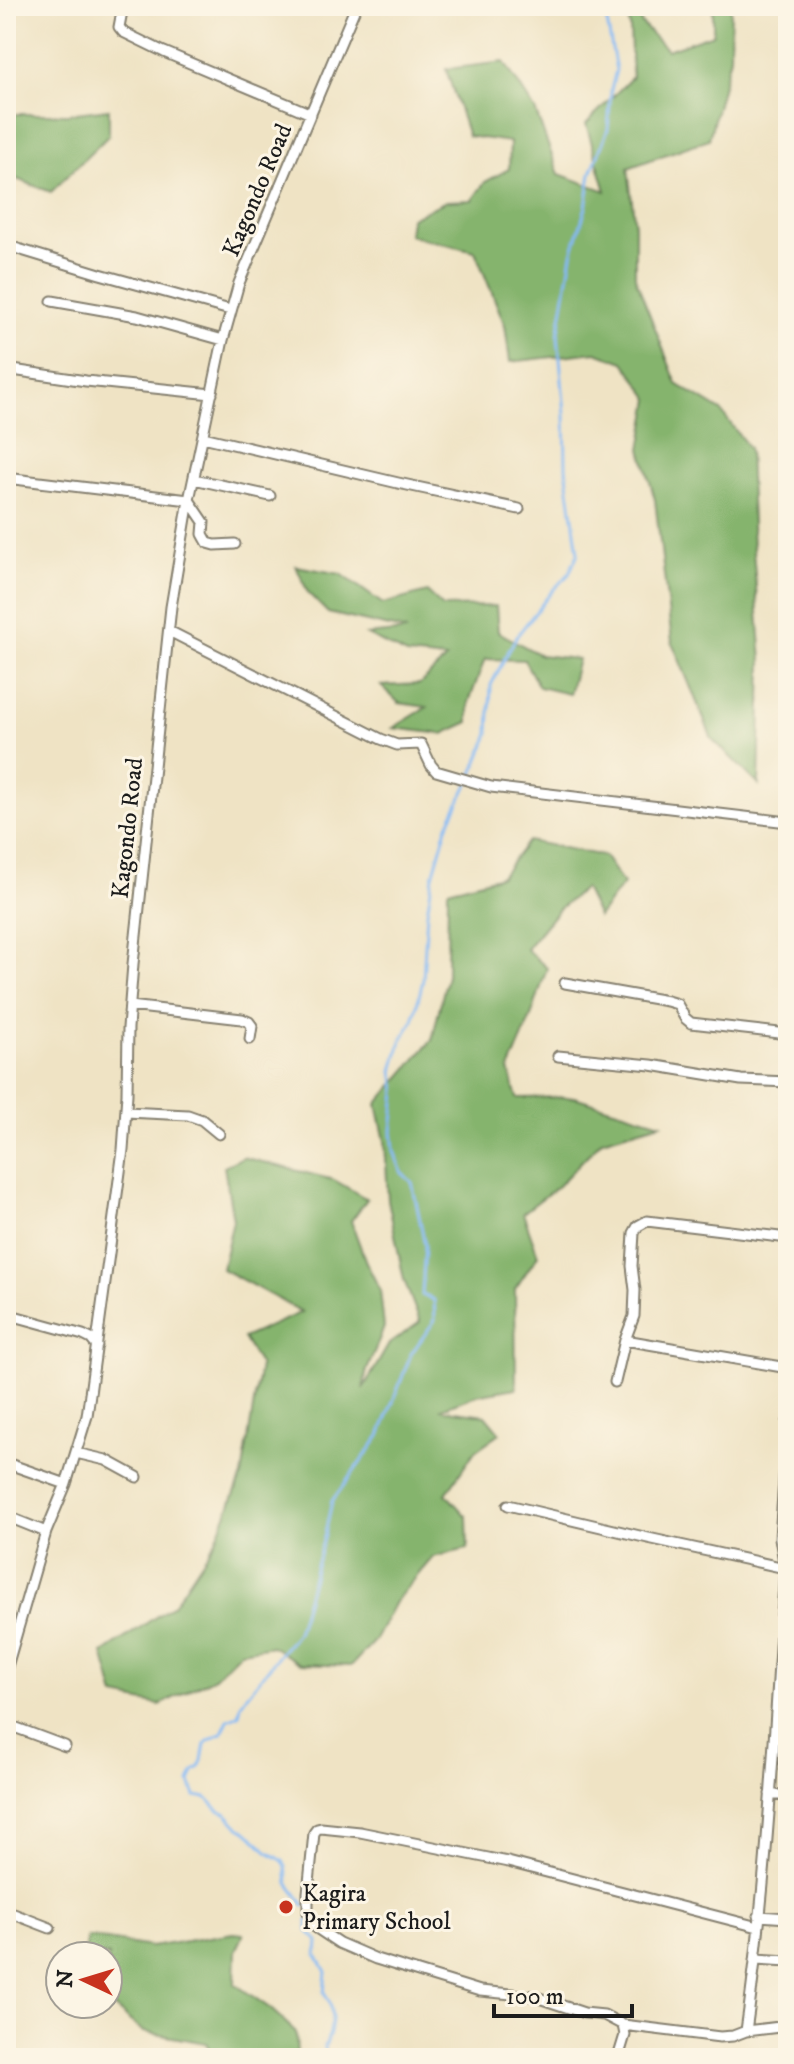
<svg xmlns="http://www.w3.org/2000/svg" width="794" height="2064" font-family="'IM FELL DW Pica',serif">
	<rect width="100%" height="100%" fill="#fcf5e5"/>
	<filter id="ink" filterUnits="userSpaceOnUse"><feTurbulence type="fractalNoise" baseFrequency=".0125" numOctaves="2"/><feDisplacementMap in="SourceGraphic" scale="16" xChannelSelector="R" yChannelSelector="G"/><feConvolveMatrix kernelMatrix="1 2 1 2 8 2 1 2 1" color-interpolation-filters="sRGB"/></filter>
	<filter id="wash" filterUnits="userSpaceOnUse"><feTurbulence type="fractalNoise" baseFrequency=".006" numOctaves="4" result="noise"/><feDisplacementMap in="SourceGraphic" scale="32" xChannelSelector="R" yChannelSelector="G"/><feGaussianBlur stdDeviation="1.8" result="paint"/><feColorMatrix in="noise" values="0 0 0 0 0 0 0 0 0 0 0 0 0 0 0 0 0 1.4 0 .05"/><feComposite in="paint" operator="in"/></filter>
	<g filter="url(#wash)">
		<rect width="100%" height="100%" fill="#efe3c4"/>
		<!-- forest -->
		<path fill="#85b46d" stroke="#506844" stroke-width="2" d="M626,6h13l2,17 26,27 46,-16v-28h18l-1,51 -21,82 -81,29 7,58v51l42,107 44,27 28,37 4,102 9,111 -3,124 -47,-46 -40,-97 -17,-142 -14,-51 9,-50 -26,-37 -28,-10 -86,10 -5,-37 -30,-74 -66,-16 2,-17 35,-17 26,-1 13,-18 24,-13 1,-27 -42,-6 -22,-67 58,-7 31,48 24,64 47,17 -20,-67 46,-47 -2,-50z
			M109,109v26l-58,57 -45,-17v-61h62z
			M296,566l45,8 42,30 44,-12 16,15 53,-1 2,26 42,23 38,4 -9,35 -30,-7 -15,-27 -39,-1 -16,43v20l-26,12 -50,-6 34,-21 -28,-4 -18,-17 39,-2 26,-25 -39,-4 -40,-20 40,-4 -79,-18 -20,-20z
			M528,841l76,15 19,28 -25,33 -14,-29 -25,21 -33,40 21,19 -15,46 -23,56 8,28 57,-1 87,26 -59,17 -44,46 -35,27 15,42 -23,34 1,99 -40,7 -36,14 45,6 15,18 -25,18 -29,43 21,23 1,32 -35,8 -38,45 -20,38 -24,26 -51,-2 -28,-18 -31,5 -26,26 -55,28 -45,-9 -12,-43 70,-48 42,-63 27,-66 18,-110 -17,-28 59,-26 -80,-43 11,-49 -9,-54 19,-9 91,23 33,19 -16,22 15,41 14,28 4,37 -18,46 -3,16 26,-45 31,-22 -16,-42 -16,-80 -3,-59 -8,-37 55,-64 15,-64 1,-86 53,-14z
			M233,1933l11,1 -8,17 -1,33 36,25 25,23 1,26h-83l-8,-15 -62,-11 -36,-29v-47h-23l2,-19 64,10z"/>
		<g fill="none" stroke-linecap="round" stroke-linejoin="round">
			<!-- stream -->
			<path stroke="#85baf4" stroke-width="3" d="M305,1906l-17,-23 -2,-16 -3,-6 -16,-10 -19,-19 -10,-6 -11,-12 -9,-4 -11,-12 -12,-2 -5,-14 4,-10 7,-6 4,-22 3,-3 14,-8 6,-13 11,-5 2,-11 6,-9 50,-62 28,-99 7,-33 48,-65 31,-82 24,-34 -1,-20 -12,-5 3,-50 -13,-63 -10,-9 -8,-22 -2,-20 4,-40 -3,-20 8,-30 12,-20 10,-41 4,-68 6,-36 14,-49 26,-53 16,-40 2,-49 25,-48 37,-47 16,-16 9,-21 -12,-85 -1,-54 -7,-78 14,-82 14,-47 5,-34 17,-44 3,-39 5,-20 -10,-53v-11
				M308,1920v11l10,10 -1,14 9,17 -2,21 6,10 2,16 -2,14 -5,13 1,12"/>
		</g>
	</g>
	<g filter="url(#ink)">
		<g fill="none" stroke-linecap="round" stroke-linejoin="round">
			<defs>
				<path id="minor" d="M123,6l-4,21 4,5 41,20 147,62
					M15,248l85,26 130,36
					M52,301l85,15 86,24
					M6,369l80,12 126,13
					M203,437l195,46 121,26
					M6,478l183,22 15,22 -1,12 5,9 7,2 20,-1
					M194,479l76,17
					M169,631l212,108 16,6 24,-1 10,21 5,6 55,16 297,35
					M565,983l102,18 10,3 8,14 6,5 97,11
					M130,1006l112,13 7,3 3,4 -2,13
					M558,1056l93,9 90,15 47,2
					M126,1112l62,3 14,5 17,14
					M14,1316l69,19 8,4 6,7
					M625,1340l163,28
					M615,1382l10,-42 9,-24 1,-26 -3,-24 2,-33 4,-7 9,-5 141,17
					M76,1453l30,7 31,17
					M6,1463l60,21
					M508,1505l140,33 137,30
					M6,1516l40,16
					M6,1670l40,-138 20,-48 21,-68 36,-266 4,-56 1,-66 5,-64 38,-357 18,-107 34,-160 16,-57 117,-277
					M6,1724l59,22
					M770,1794l18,2
					M6,1911l44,17
					M759,1916l29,2
					M758,1927l-250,-65 -148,-30 -39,-4 -4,1 -3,4 -6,60v19l7,15 24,16 37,16 104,32 53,5 51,17 20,2 19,10 97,12 13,-1 13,-5 42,-5
					M756,1959l32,2
					M746,2031c22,-153 29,-309 39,-463l-5,-30 8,-117
					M618,2058l7,-23 -2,-10"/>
			</defs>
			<!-- minor casing -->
			<use href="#minor" stroke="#868070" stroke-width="13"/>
			<!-- minor -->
			<use href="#minor" stroke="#fff" stroke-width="9"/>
		</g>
	</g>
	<!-- markers -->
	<circle fill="#c8321e" stroke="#fcf5e5" stroke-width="3" cx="286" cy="1907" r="8"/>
	<g text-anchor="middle" stroke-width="6" stroke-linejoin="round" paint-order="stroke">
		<!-- street labels -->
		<g font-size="24" fill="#1c1c1c" stroke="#fcf5e5">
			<text transform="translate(257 190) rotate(-67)" y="8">Kagondo Road</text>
			<text transform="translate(127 828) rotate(-84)" y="8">Kagondo Road</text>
		</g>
		<!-- poi labels -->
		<g font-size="24" fill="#1c1c1c" stroke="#fcf5e5" text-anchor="start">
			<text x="302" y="1901">Kagira<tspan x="302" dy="28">Primary School</tspan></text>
		</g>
	</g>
	<!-- margin -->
	<rect width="794" height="2064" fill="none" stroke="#fcf5e5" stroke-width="32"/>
	<!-- north arrow -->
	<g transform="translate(84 1980) rotate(274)"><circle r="38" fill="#fcf5e5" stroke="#a29e95" stroke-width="2"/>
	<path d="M0-6L14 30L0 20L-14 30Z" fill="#c8321e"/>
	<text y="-12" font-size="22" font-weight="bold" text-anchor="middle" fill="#1c1c1c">N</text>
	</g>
	<!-- scale -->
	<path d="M494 2004v12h138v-12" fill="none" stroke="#1c1c1c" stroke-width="4"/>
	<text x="506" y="2004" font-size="24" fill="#1c1c1c" stroke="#fcf5e5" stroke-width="6" paint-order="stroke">100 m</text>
</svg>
